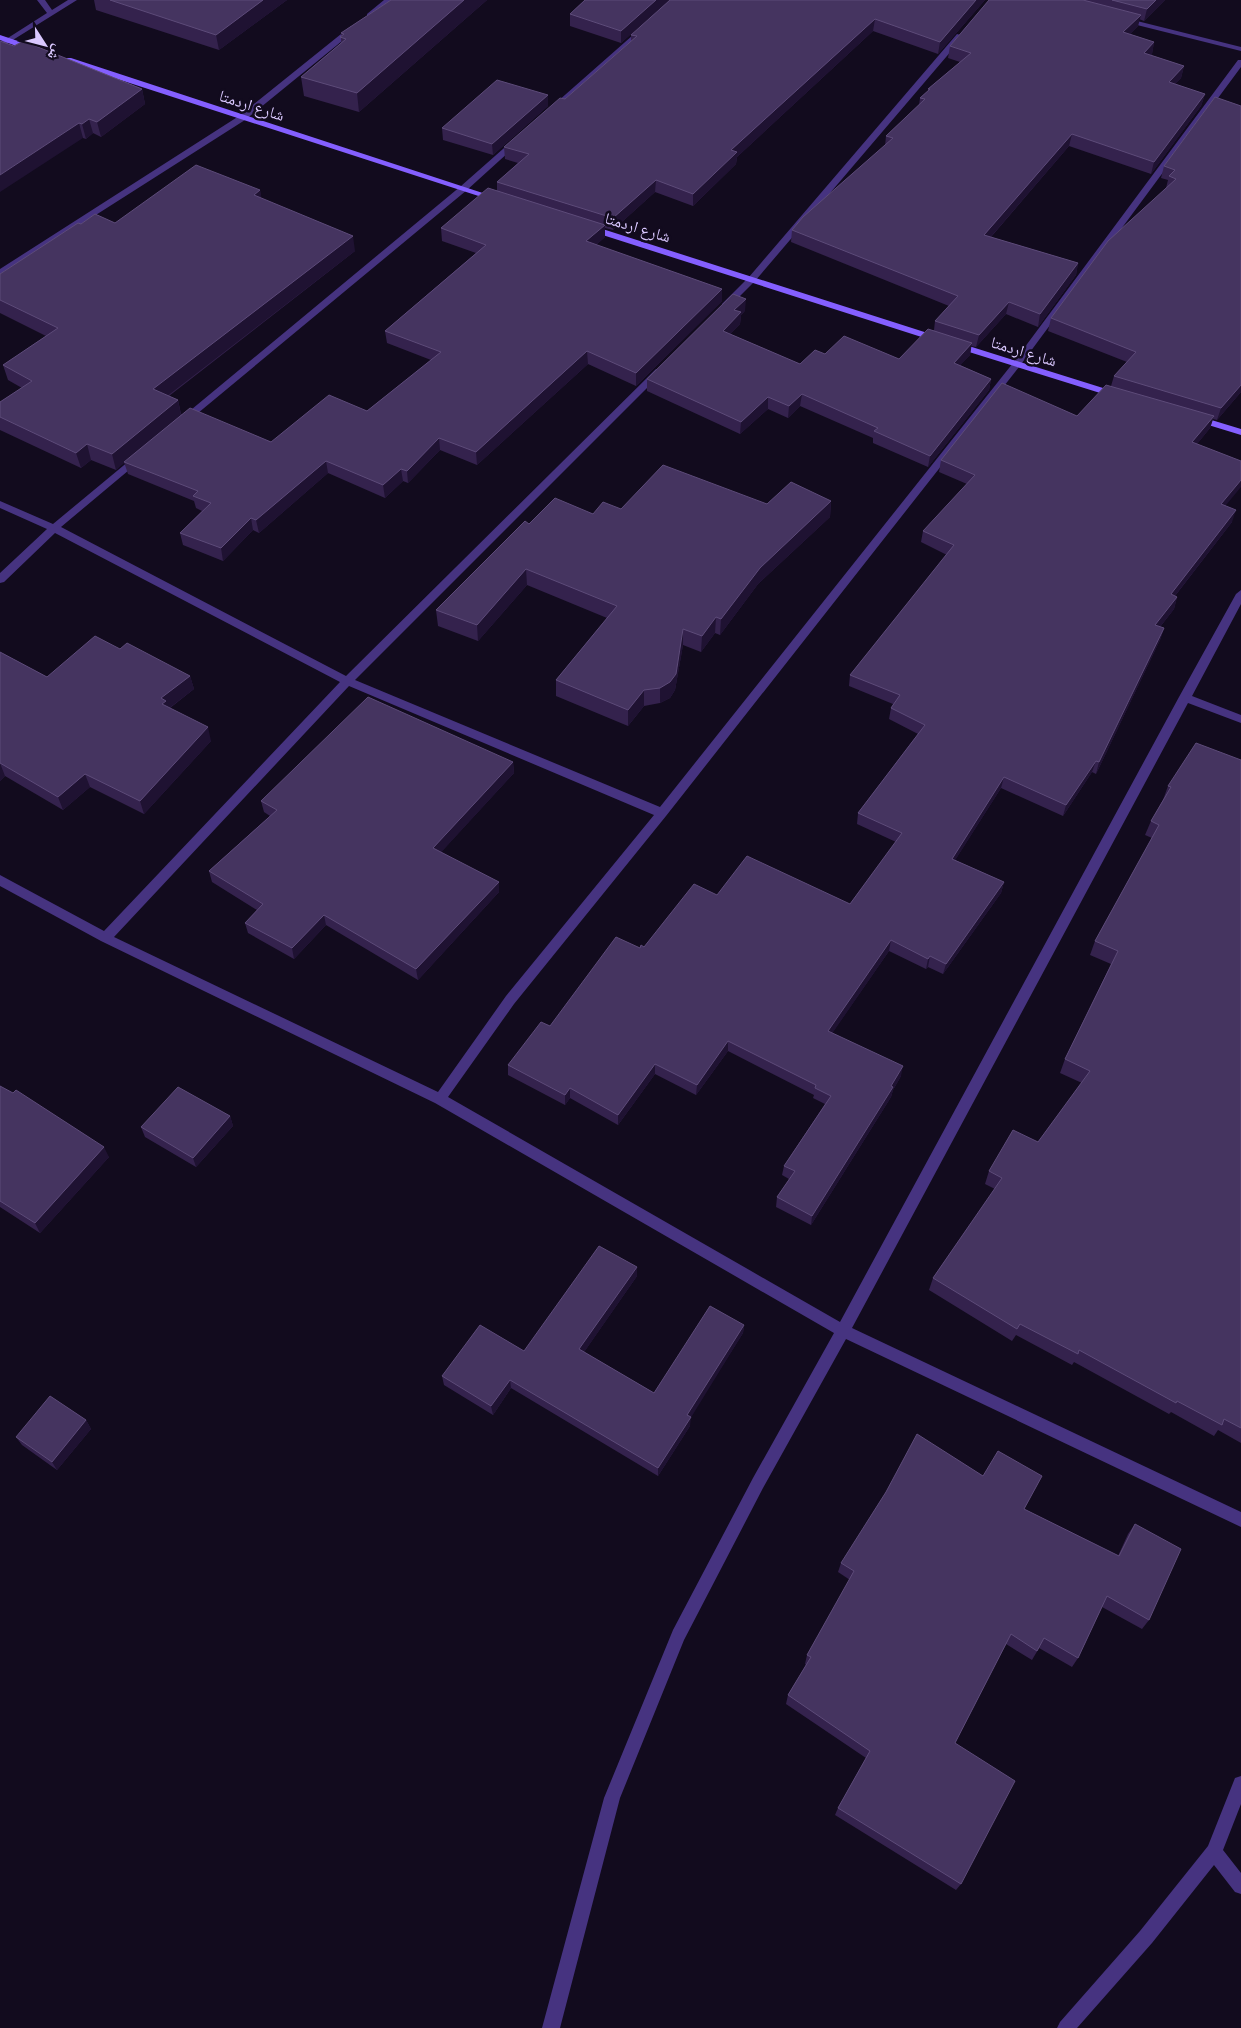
<svg xmlns="http://www.w3.org/2000/svg" width="1241" height="2028" font-family="Cabin,'Noto Naskh Arabic',sans-serif">
	<rect width="100%" height="100%" fill="#120b1e"/>
	<g fill="none" stroke-linecap="round" stroke-linejoin="round">
		<!-- minor -->
		<path fill="#463380" fill-rule="evenodd" d="M37,0h8l7,10 16,-10h9l-77,48v-5l47,-30z
			M384,0h9l-20,18h-6v-4z
			M1121,17l120,30v4l-120,-30z
			M351,26l7,2 -113,92 -245,156v-7l239,-153z
			M641,28l7,2 -93,83h-6v-4z
			M957,34l7,2 -209,245 -27,27h-6v-4l27,-27z
			M1238,60h3v7l-222,300 -353,449 -152,188 -66,93 392,225 339,-625 57,-103 5,-4v14l-49,92 49,19v8l-53,-20 -336,625 389,184v15l-395,-188 -83,149 -79,152 -64,158 -60,230h-18l62,-230 69,-168 80,-152 81,-145 -399,-230 -334,-162 -101,-55v-11l104,56 236,-249 -285,-149 -51,49 -4,1v-10l47,-44 -47,-21v-7l53,23 82,-68h6v4l-80,67 285,149 310,-307h6v4l-307,307 305,127 353,-444zM349,686l305,129 -148,181 -68,96 -324,-155z
			M513,140l7,2 -53,48 -281,233h-6v-4l281,-233z
			M1241,1776v28l-18,46 18,23v21l-6,-2 -21,-27 -62,78 -75,85h-20l3,-6 80,-91 68,-85 27,-68z"/>
		<!-- secondary -->
		<path fill="#845fff" fill-rule="evenodd" d="M0,35l36,12 1,2 -7,2 -30,-11z
			M65,58h6l430,141 -7,2 -429,-139z
			M590,225l350,112 2,2 -5,3 -3,-1 -347,-111v-4z
			M956,342l163,51 2,2 -5,3 -3,-1 -160,-50v-4z
			M1195,415l46,14v6l-49,-15v-4z"/>
	</g>
	<!-- wall -->
	<path fill="#34224d" d="M94,0h193l-68,50 -123,-40z
		M391,0h96l-128,112 -55,-16 -3,-19 40,-34v-10z
		M585,0h84l-48,43 -51,-17v-12z
		M670,0h315l-47,54 -65,-23 -136,126 -1,7 -43,42 -38,-14 -42,38 -8,-2v9l-9,8 126,56 -86,85 -48,-22 -111,101 -37,-15 -32,33 -5,-2 -18,17 -57,-25 -69,60 -6,-3 -30,31 -40,-16 -3,-12 22,-22 -6,-3 -2,-7 -66,-27 -4,-12 -8,8 -25,-10 -10,8 -81,-38v-28l22,-14 -14,-8 -5,-15 43,-29 -46,-23v-39l81,-50 34,-1 145,-33 1,8 94,53 -186,145 9,4 3,14 90,28 96,-31 64,-51 -44,-17 -2,-12 91,-78 -34,-12 -1,-13 56,-37v-9l21,-19 -13,-4 -1,-12 61,-48 66,-58v-6z
		M989,0h176l-21,21 -5,-2 -1,7 -8,8 24,8 -2,12 -1,1 33,11 -3,12 -6,6 30,10 -4,12 -50,68 -82,-28 -78,91 87,26 -2,12 -38,52 -32,-13 -30,33 -5,-1 -1,9 -10,10 31,14 -2,11 -61,77 -55,-24v-5l-73,-32 -12,12 -20,-9 -28,25 -93,-43v-12l98,-68 -4,4 -1,9 -10,10 70,30 25,-10 74,5 35,-29 1,-9 14,-15 -158,-64 1,-12 93,-84 1,-10 33,-31 1,-7 8,-7v-2l32,-27 -12,-4 2,-12z
		M14,46l128,43 3,15 -44,33 -8,-4 -7,6 -3,-1z
		M548,95v11l-55,49 -50,-15 -1,-12z
		M1215,97l26,295 -24,28 -4,-1 -3,9 -13,16 29,62 6,16 -57,74 2,1 -3,12 -14,18 4,1 -4,12 -64,134 -4,-2 -29,44 -62,-28 -46,72 49,22 -3,11 -58,81 -15,-7 -2,2 -37,-18 -57,82 69,43 -8,14 -2,7 -80,128 -35,-18 1,-10 12,-18 -7,-4 2,-9 41,-62 -12,-6 1,-3 -86,-44 -32,44 -41,-21 -37,51 -48,-27 -5,7 -57,-30v-10l42,-39 90,-78 4,-1 73,-52 133,9 46,-62 -39,-18 1,-11 60,-79 -29,-15 2,-11 2,-4 -44,-18 1,-11 97,-120 -26,-13 2,-11 44,-47 -28,-12 2,-12 136,-44 34,-30 3,-10 13,-14 -79,-31 3,-13 115,-130 2,-8 -7,-2 3,-12z
		M831,501l-1,16 -72,67 -38,51 -5,-2 -14,19 -18,-7 -8,45 -5,8 -10,5 -16,3 -16,20 -72,-30v-16l51,-62 -80,-33 -49,56 -40,-15 -2,-16 93,-86 92,-15z
		M120,649l70,27 4,13 -24,19 41,33 -67,73 -54,-27 -27,23 -58,-34 -5,5v-129l47,25z
		M1241,760v683l-23,-13 -4,6 -43,-24 -2,2 -95,-52 -2,3 -56,-30 -4,6 -83,-51 4,-12 62,-89 -10,-5 4,-13 49,-29 44,-59 -22,-10 5,-14 46,-95 -21,-9 5,-14 57,-103 -7,-3 6,-14 12,-21 5,-14z
		M513,762l1,11 -73,79 58,40 -81,88 -92,-55 -32,34 -46,-26 -3,-10 12,-13 -45,-28 -3,-11 61,-55 -6,-4 -3,-11z
		M0,1086l109,71 -69,76 -40,-26z
		M230,1116l3,10 -37,41 -51,-30 -4,-10z
		M637,1267v9l-53,76 70,41 90,-68 -1,8 -53,84v9l-32,50 -147,-88 -18,27 -49,-30 -2,-9 82,-25z
		M86,1420l5,9 -34,41 -35,-25 -6,-8z
		M983,1476h59l-18,33 94,47 10,-22 7,-10 14,96 -7,9 -40,-22 -24,51 -6,9 -33,-19 -7,12 -26,-16 -51,99 6,141 -5,6 -121,-75 3,-7 28,-50 -80,-54 2,-9 18,-30 -1,-1 2,-9 43,-75 -12,-8 3,-9z"/>
	<!-- shaded-wall -->
	<path fill="#1f1232" d="M263,0h24l-68,50 -3,-15z
		M464,0h23l-128,112 -2,-19z
		M656,0h13l-48,43v-12z
		M976,0h9l-47,54 2,-12z
		M1156,0h9l-21,21 3,-12z
		M1141,15l-3,11 -18,18 3,-12z
		M875,19l-2,12 -136,126 -1,7 -43,42v-12l38,-44z
		M1154,42l-2,12 -11,11 3,-12z
		M1184,66l-3,12 -15,16 3,-12z
		M142,89l3,15 -44,33 -4,-15z
		M1205,94l-4,12 -50,68 3,-12z
		M548,95v11l-55,49 -1,-11z
		M89,119l4,14 -7,6 -4,-15z
		M79,123l4,15 -83,54v-17z
		M1072,134l-3,12 -87,101 2,-12z
		M656,180l-1,12 -42,38v-12z
		M260,190l3,16 -9,-11z
		M605,225v12l-19,17v-13z
		M353,236l2,15 -198,153 -4,-15z
		M1078,263l-2,12 -38,52 2,-13z
		M722,289v12l-86,85v-13z
		M746,299l-1,12 -4,4 -1,9 -18,18 1,-11 11,-21z
		M1009,302l-3,12 -30,33 3,-12z
		M972,343l-2,12 -18,19 2,-11z
		M587,351l1,13 -111,101 -1,-13z
		M991,379l-2,11 -61,77 2,-11z
		M1241,385v7l-24,28 4,-12z
		M802,394l-2,12 -12,12 1,-12z
		M768,397v12l-28,25 1,-12z
		M178,400l3,15 -65,55 -4,-16z
		M1214,416l-4,12 -21,26 3,-12z
		M439,438l1,12 -32,33 -1,-12z
		M87,444l4,16 -10,8 -5,-15z
		M326,461l2,12 -69,60 -3,-13z
		M401,469l2,12 -18,17 -2,-13z
		M1241,480v7l-24,29 4,-12z
		M831,501l-1,16 -72,67 -38,51 1,-16 39,-51z
		M1236,510l-4,12 -65,84 4,-12z
		M251,518l2,12 -30,31 -2,-13z
		M526,569l1,16 -49,56 -1,-16z
		M1177,597l-3,12 -22,28 3,-12z
		M716,617l-1,16 -14,19 1,-16z
		M1164,628l-4,12 -64,134 3,-12z
		M683,629v16l-8,45 -5,8 -10,5v-15z
		M190,676l4,13 -26,20 -6,-5 -1,-6z
		M644,690v16l-16,20v-16z
		M208,727l3,14 -67,73 -4,-13z
		M1096,761l-4,11 -29,44 3,-11z
		M513,762l1,11 -79,86 -2,-11z
		M0,763l5,13 -5,5z
		M85,774l5,13 -27,23 -5,-13z
		M1004,777l-3,11 -52,82 3,-11z
		M499,882v10l-81,88 -2,-11z
		M1004,882l-3,11 -58,81 3,-10z
		M324,915l2,10 -32,34 -2,-11z
		M891,940l-2,11 -62,90 1,-10z
		M930,956l-2,11 -2,2 2,-10z
		M728,1041v10l-32,44 1,-10z
		M655,1064v10l-37,51v-10z
		M903,1066l-2,10 -8,14 -2,7 -80,128 1,-9z
		M570,1088v10l-5,7v-10z
		M230,1116l3,10 -37,41 -3,-9z
		M104,1147l5,10 -69,76 -5,-10z
		M637,1267v9l-57,82 -1,-9z
		M744,1325l-1,8 -56,91v-9z
		M510,1380l1,8 -18,27 -2,-9z
		M691,1417l-1,9 -32,50v-8z
		M86,1420l5,9 -34,41 -5,-8z"/>
	<!-- building -->
	<path fill="#453460" stroke="#5d4b79" d="M110,0h153l-47,35z
		M391,0h73l-107,93 -56,-16 45,-38 -6,-2 4,-3 -3,-1z
		M585,0h71l-35,31 -51,-17z
		M670,0h306l-36,42 -65,-23 -144,131 6,2 -44,42 -37,-14 -43,38 -116,-36 32,-28 -25,-7 56,-49 5,1 72,-63 -6,-1z
		M989,0h94l58,15 -18,17 31,10 -10,11 40,13 -15,16 36,12 -51,68 -82,-28 -88,101 94,28 -38,51 -31,-12 -30,33 -44,-14 23,-25 -166,-66 11,-13 90,-79 -7,-2 39,-37 -5,-1 10,-9h-2l43,-36 -21,-7z
		M1112,0h44l-9,9z
		M0,41l14,5 9,-5 119,48 -45,33 -8,-3 -7,5 -3,-1 -79,52z
		M497,80l51,15 -56,49 -50,-16z
		M1215,97l26,9v279l-20,23 -107,-32 22,-24 -85,-34 57,-77 68,-62 -7,-3 6,-6 -11,-4z
		M196,165l64,25 -6,5 99,41 -200,153 25,11 -66,54 -25,-10 -11,9 -76,-36v-15l32,-21 -29,-16 55,-37 -58,-28v-26l78,-51 3,1 14,-10 20,9z
		M488,188l117,37 -19,16 136,48 -86,84 -49,-22 -111,101 -37,-14 -32,33 -6,-2 -18,16 -57,-24 -70,59 -5,-2 -30,30 -41,-15 31,-30 -18,-7 5,-5 -74,-29 66,-54 81,34 58,-47 38,16 74,-59 -56,-21 101,-86 -45,-17z
		M733,294l13,5 -12,11 7,2 -18,19 77,33 15,-14 10,4 19,-18 55,23 29,-30 44,14 -18,20 37,16 -61,77 -56,-25 4,-3 -76,-34 -13,12 -21,-9 -27,25 -94,-43z
		M1002,383l75,33 29,-31 108,31 -22,26 49,19v19l-20,24 15,6 -65,84 6,3 -22,28 9,3 -65,134 -3,-1 -30,44 -62,-28 -52,82 52,23 -58,82 -16,-8 -2,3 -37,-19 -63,91 75,35 -12,20 2,1 -81,129 -35,-19 18,-26 -11,-5 47,-70 -16,-8 1,-3 -88,-44 -31,44 -42,-21 -37,51 -48,-27 -5,7 -57,-30 33,-43 9,4 66,-89 24,11 1,-3 3,2 50,-63 23,11 30,-39 103,48 52,-71 -44,-20 67,-88 -34,-17 9,-13 -50,-20 104,-130 -31,-14 52,-56 -34,-15z
		M663,465l104,39 24,-22 40,19 -71,67 -39,51 -5,-2 -14,19 -19,-7 -7,45 -6,8 -10,6 -16,2 -16,20 -72,-30 61,-74 -91,-37 -49,56 -41,-15 89,-89 4,3 26,-26 38,16 10,-12 18,7z
		M95,636l25,13 7,-6 63,33 -29,22 5,3 -4,3 46,23 -68,74 -55,-27 -27,23 -58,-34v-111l47,25z
		M368,697l145,65 -80,86 66,34 -83,87 -92,-54 -32,33 -47,-25 18,-19 -54,-33 68,-61 -16,-9z
		M1196,743l45,17v668l-17,-9 -2,6 -45,-24 -1,2 -97,-53 -1,4 -58,-30 -3,5 -84,-51 69,-100 -13,-7 24,-41 25,12 52,-71 -25,-12 53,-108 -23,-10 64,-116 -8,-4 20,-34 -3,-1z
		M0,1086l13,7 3,-3 88,57 -69,76 -35,-22z
		M178,1087l52,29 -37,42 -52,-31z
		M599,1246l38,21 -58,82 75,44 56,-87 34,19 -57,90 4,2 -33,51 -148,-88 -19,26 -49,-30 38,-51 44,26z
		M50,1396l36,24 -34,42 -36,-25z
		M917,1434l66,42 15,-25 44,25 -18,33 95,47 16,-32 46,25 -32,71 -42,-24 -29,62 -34,-20 -7,13 -26,-17 -56,109 60,38 -54,103 -123,-76 32,-57 -82,-56 23,-38 -4,-2 47,-84 -13,-8 45,-71z"/>
	<g text-anchor="middle" stroke-width="5" stroke-linejoin="round" paint-order="stroke">
		<!-- far-street labels -->
		<g font-size="16" fill="#dac8ff" stroke="#120b1e">
			<text transform="translate(252 105) rotate(18)" y="6">شارع اردمتا</text>
			<text transform="translate(638 227) rotate(17)" y="6">شارع اردمتا</text>
			<text transform="translate(1024 351) rotate(17)" y="6">شارع اردمتا</text>
		</g>
	</g>
	<!-- north arrow -->
	<g transform="translate(45 45) rotate(126)" stroke="#120b1e" stroke-width="4" paint-order="stroke">
	<path d="M0-4L9 19L0 12L-9 19Z" fill="#dac8ff"/>
	<text y="-8" font-size="14" font-weight="bold" text-anchor="middle" fill="#dac8ff">ش</text>
	</g>
</svg>
